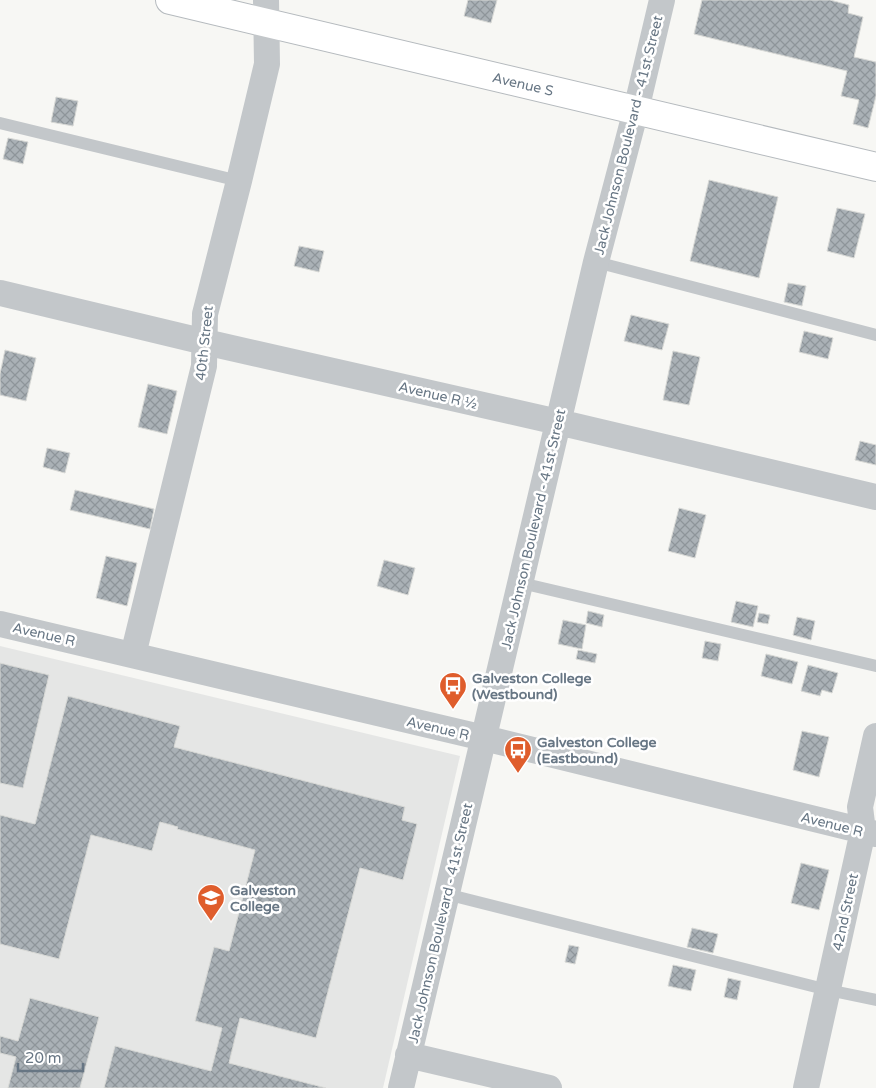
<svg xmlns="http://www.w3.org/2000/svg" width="876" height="1088" font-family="'Varela Round',sans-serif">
	<defs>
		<pattern id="building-cross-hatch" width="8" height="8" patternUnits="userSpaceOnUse" patternTransform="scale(1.25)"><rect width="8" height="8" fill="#aab1b6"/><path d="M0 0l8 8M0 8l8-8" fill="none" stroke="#8e959a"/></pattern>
	</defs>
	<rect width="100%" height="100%" fill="#f7f7f4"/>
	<!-- built -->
	<path fill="#e5e6e5" d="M0,646l460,110 -77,332h-383z"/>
	<!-- building -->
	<path fill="url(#building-cross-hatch)" stroke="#d8d9d6" d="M468,0h29l-6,23 -27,-7z
		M702,0h128l19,5 -1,8 15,4 -9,40 22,5v34l-8,32 -15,-4 6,-24 -18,-4 6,-25 -153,-37z
		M56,97l22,4 -5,25 -22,-4z
		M8,138l20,4 -5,22 -20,-5z
		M709,180l69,17 -19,81 -69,-17z
		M837,208l28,6 -11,44 -27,-7z
		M299,246l25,5 -5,21 -25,-6z
		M788,283l18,3 -4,20 -18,-4z
		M631,315l38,9 -7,26 -38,-9z
		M804,331l29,7 -5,21 -29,-7z
		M5,350l31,8 -10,43 -26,-6v-21z
		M673,351l27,6 -11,48 -26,-5z
		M148,384l29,7 -10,43 -29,-7z
		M860,441l16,4v20l-21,-5z
		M47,448l23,5 -5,20 -22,-6z
		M75,490l79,19 -4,20 -80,-19z
		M679,508l27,7 -11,43 -27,-7z
		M106,556l31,7 -10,43 -31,-8z
		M384,560l31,8 -7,27 -31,-9z
		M736,601l22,5 -5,21 -22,-5z
		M588,611l16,4 -2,12 -16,-4z
		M759,613l11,2 -2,9 -11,-2z
		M797,617l18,4 -4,19 -18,-5z
		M563,620l23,5 -4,24 -24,-5z
		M705,641l16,3 -3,17 -16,-3z
		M578,650l19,4 -2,9 -19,-4z
		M766,654l32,8 -6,22 -31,-8z
		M0,663l49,12 -26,113 -23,-5z
		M808,665l30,8 -6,20 -10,-3 -2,6 -19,-5z
		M68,696l112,30 -6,21 231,60 -3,13 15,4 -14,56 -43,-12 -44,170 -76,-20 -11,45 97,25h-222l11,-42 96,25 11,-43 -27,-7 19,-74 15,4 26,-101 -78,-21 1,-2 -18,-5 -8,29 -61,-16 -32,124 -59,-15v-129l35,9z
		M802,731l27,6 -10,40 -26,-7z
		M801,863l28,7 -10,40 -28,-7z
		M692,928l26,6 -5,19 -26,-6z
		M569,945l10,2 -4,17 -10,-2z
		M673,965l23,5 -5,21 -23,-5z
		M728,978l13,3 -4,19 -13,-3z
		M30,998l69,19 -19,71h-72l8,-31 -16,-4v-17l18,5z"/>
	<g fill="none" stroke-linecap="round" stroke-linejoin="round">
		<defs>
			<path id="secondary" d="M170,0l706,167"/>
		</defs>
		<!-- secondary casing -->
		<use href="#secondary" stroke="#b5babe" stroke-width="30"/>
		<!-- lane -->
		<path stroke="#c3c7ca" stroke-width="12" d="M0,123l239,58
			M596,262l280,73
			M521,583l355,83
			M446,894l382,96 48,10"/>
		<!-- street -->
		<path stroke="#c3c7ca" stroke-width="26" d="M0,293l205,49 353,80 318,75
			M0,624l484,114 392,96
			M133,655l71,-289 1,-52 34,-133 28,-117 -1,-64
			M408,1055l141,33
			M401,1088l195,-826 40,-152 26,-110
			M806,1088l57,-257 -3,-24 16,-71"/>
		<!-- secondary -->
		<use href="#secondary" stroke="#fff" stroke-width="28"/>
	</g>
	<!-- icons -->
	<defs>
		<symbol id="bus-pin" viewBox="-11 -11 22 30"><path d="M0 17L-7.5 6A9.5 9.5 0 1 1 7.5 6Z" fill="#df5d2c" stroke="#fff"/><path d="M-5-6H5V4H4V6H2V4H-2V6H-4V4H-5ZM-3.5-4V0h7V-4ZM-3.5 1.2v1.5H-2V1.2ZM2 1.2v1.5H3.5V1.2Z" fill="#fff"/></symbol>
		<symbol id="university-pin" viewBox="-11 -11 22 30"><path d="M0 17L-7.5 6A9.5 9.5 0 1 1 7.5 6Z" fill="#df5d2c" stroke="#fff"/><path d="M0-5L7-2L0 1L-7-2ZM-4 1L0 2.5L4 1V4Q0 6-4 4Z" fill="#fff"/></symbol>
	</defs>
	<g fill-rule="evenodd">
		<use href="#bus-pin" x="437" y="670" width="32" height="43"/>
		<use href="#bus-pin" x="502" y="734" width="32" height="43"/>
		<use href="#university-pin" x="195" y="882" width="32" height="43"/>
	</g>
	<g text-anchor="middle" stroke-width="5" stroke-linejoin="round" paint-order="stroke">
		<!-- street labels -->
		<g font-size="14" fill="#677684" stroke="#fff">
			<text transform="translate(523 84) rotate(13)" y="5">Avenue S</text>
			<text transform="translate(628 135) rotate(-76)" y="5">Jack Johnson Boulevard - 41st Street</text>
			<text transform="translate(204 343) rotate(-84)" y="5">40th Street</text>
			<text transform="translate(438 395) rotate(13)" y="5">Avenue R ½</text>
			<text transform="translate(533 529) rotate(-77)" y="5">Jack Johnson Boulevard - 41st Street</text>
			<text transform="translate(44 634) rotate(13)" y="5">Avenue R</text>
			<text transform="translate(438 728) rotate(13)" y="5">Avenue R</text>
			<text transform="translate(832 824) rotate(14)" y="5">Avenue R</text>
			<text transform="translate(845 912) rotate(-78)" y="5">42nd Street</text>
			<text transform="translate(440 923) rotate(-77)" y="5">Jack Johnson Boulevard - 41st Street</text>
		</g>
		<!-- poi labels -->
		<g font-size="14" font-weight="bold" fill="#677684" stroke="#fff" text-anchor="start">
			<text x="472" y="683">Galveston College<tspan x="472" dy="16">(Westbound)</tspan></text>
			<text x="537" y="747">Galveston College<tspan x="537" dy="16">(Eastbound)</tspan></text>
			<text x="230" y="895">Galveston<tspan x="230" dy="16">College</tspan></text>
		</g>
	</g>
	<!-- scale -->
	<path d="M18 1063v8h65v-8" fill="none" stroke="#677684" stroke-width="2.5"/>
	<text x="25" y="1063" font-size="15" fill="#677684" stroke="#ffffff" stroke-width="4" paint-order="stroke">20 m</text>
</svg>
